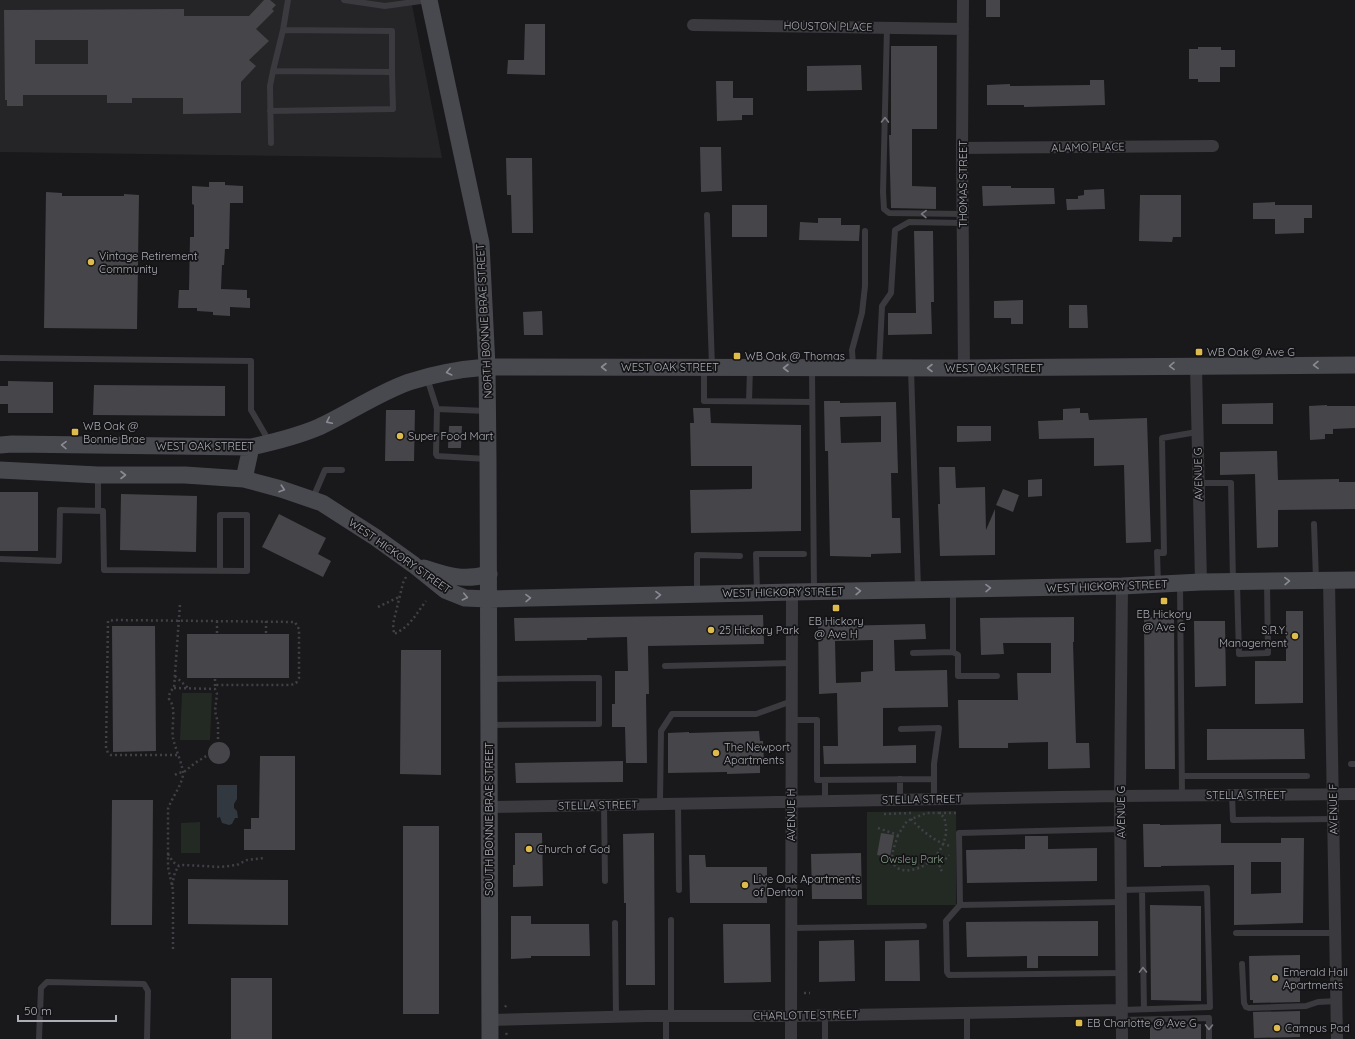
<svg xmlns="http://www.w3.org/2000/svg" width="1355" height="1039" font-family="Quicksand,sans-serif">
	<rect width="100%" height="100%" fill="#19181a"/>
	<!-- built -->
	<path fill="#252527" d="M0,0h411l31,158 -442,-6z"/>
	<!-- green -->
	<path fill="#232a24" d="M182,693h30l-2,47h-30z
		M956,811v94h-89v-93z
		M200,822v31h-19v-30z"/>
	<!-- water -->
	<path fill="#32383f" d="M217,785h20v14l-3,5v4l3,3 1,7h-3l-3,6 -3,1 -7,-2 -2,-6 -3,1z"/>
	<!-- building -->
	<path fill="#46464a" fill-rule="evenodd" d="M264,0h6l6,5 -4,4 2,2 -18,18 13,12 -20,19 7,6 -15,16v31l-58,1v-16h-51v5h-25v-8h-84v11h-16v-6h-2l-1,-90 180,-1v7h65zM35,40h53v24h-53z
		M986,0h14v17h-14z
		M525,24h20v51l-38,-1 1,-14h16z
		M891,46h46v83h-25v57l24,1v22l-45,-1 -2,-73h2z
		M1198,47h23v3h14v17h-15v15h-22v-3h-9v-30h9z
		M861,65l1,25 -55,1v-25z
		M1090,80h14l1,25 -81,2v-2h-37v-20l23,-1v2l80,-1z
		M716,81h17v17h20v17h-11v5l-25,1z
		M700,147h21l1,44 -21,1z
		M506,158h26l1,75h-21l-1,-38h-4z
		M209,182h16v3l18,1v17h-13l-1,46h-4l-1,16h-2l-1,24 26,1v8h3v10l-20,-1v9l-17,-1v-3l-16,-1v-3h-19l1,-18h10l1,-53h4v-32l-2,-1v-18l17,1z
		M982,186h29v2h43l1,16 -72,2z
		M1104,189l1,20 -38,1 -1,-11h12v-3l6,-1v-5z
		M46,192l16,1v3h62v-2l15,1 -2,134 -93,-1z
		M1140,195h41v42h-8l-1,5 -33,-1z
		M1275,202v3h37v13h-8v15l-29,1v-15h-22v-16z
		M732,205h35v32h-35z
		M818,218h23v7h19l-1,16 -60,-1 1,-18 18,1z
		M914,231h19l1,71h-3l1,32 -44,1v-22h28z
		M1023,300v24h-12v-6h-17v-17z
		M1069,305h18l1,23h-19z
		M542,311l1,24h-19l-1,-23z
		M8,381l45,1v31h-45v-9h-8v-18h8z
		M94,385l131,1v30l-132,-1z
		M824,401h16v2l56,-1 2,71h-7l1,45h8l1,35 -30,1v3l-41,-1 -2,-105h-3zM881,416v26l-40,1 -1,-26z
		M1273,403v21h-51v-20z
		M1327,405v1h28v22l-22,1v5h-8v5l-15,1 -1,-34z
		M693,408h17l1,15 90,2v106l-110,2 -1,-43 61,-1 1,-1v-22h-61l-1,-43h4z
		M1080,408v5h8l1,7 58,-2 4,124 -25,1 -2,-78 -30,1v-28l-55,1 -1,-18 25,-1v-11z
		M386,410h29l-1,51h-29z
		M449,426h13l-1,22h-13z
		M957,426h34v15l-34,1z
		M1277,451l1,29 61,-1v3h16v27l-77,1v37l-21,1 -2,-74 -35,1v-23z
		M939,467h16l1,21 29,-1 1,43 9,-21v46l-55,1 -2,-52h2z
		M1042,479v17l-14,1v-17z
		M1003,489l16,6 -6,17 -17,-7z
		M0,492h38v59h-38z
		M121,494l76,2 -1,56 -76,-2z
		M279,514l47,24 -8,16 13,7 -8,16 -61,-30z
		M1286,611h17v92l-48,1v-43h31z
		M763,615l1,29 -116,2 1,48h-3l1,69h-21l-1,-36h-13v-23h3v-33h13l-1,-34 -40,1v2l-72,1 -1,-23z
		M1074,617v25h-1l3,101h13l1,25 -42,1v-27l-40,1v5h-49l-1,-48h60l-1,-27h34v-30h-48l1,11 -23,1 -1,-37z
		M1144,617h30l1,152h-30z
		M818,620h17v6l90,-2 1,15 -32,1 1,31 52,-1 1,37 -65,1v38l33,-1v18l-92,1 -1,-18h15l-1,-53 -18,1zM873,640v31l-12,1v10l-25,1 -1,-42z
		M1194,621h31l1,65 -31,1z
		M112,626h43l1,125 -43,1z
		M187,634h102v44h-102z
		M401,650h40v125l-41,-1z
		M1207,729h97l1,30 -98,1z
		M759,731l1,10h3l1,23h-4v9l-33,1v-2l-59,1v-40l21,-1v1z
		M208 753a11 11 0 1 1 22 0a11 11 0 1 1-22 0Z
		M260,756h35v94h-51v-21h7v-11h8z
		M623,761v21l-107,1 -1,-20z
		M112,800h41l-1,125h-41z
		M1143,824h17v1l61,-1v19h60v-5h23l-1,85 -69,2v-60l-73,1v1h-17zM1251,862h30v31l-30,1z
		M403,826h36v188h-36z
		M515,833h27l1,53 -30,1v-22h2z
		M654,833l1,152h-29v-82h-2l-1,-69z
		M881,833l13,2 -4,22 -13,-2z
		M1025,836h23v13l49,-1v33l-130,2 -1,-33 59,-1z
		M861,853l1,46h-50l-1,-45z
		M689,855h16l1,12h61v36h-77z
		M188,879l100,1v45l-100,-1z
		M1150,905l51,1v95l-50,-1z
		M511,916h20v8h58l1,32h-59v2l-20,1z
		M1098,921v35h-60v12h-11v-12l-60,1 -1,-35z
		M723,924h47l1,58 -47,1z
		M854,940l1,41 -36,1v-41z
		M919,940l1,41h-35v-40z
		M1300,955v47l-47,1v-3h-3l-1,-44z
		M231,978h41v61h-41z
		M1300,1011v26l-46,1 -1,-26z
		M1201,1024v15h-51v-14z"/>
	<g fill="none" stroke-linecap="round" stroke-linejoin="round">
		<!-- path -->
		<path stroke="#404146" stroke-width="2.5" stroke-dasharray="2 3" stroke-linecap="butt" d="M406,577l-3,6 -10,41 1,10c16,-7 22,-20 32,-33
			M378,607l21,-10
			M217,621v13
			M266,621v13
			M175,676l13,12
			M215,686v-8
			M174,688l41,1 2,5 -2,17 3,12v19
			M177,755h-66l-3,-2 -2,-5 2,-127 6,-1 181,2 4,7v49l-3,5 -5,2h-76
			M175,775l3,-2 6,-1 11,-9 13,-8
			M939,813h17
			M884,814l27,-1
			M911,819c10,11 24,23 39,27
			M878,828l20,7 9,-14 19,-8h13l5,4c2,7 3,14 1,21 -4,18 -24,35 -43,32 -4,-1 -8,-4 -9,-8 -3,-8 3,-19 5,-27
			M168,854l5,8 6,4 5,-1 37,2 16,-2 10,-5 17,-2
			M942,871l-3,-4 10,-12
			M172,885l3,-13 4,-6
			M173,949v-59l-5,-23v-58c4,-12 13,-22 15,-34 1,-7 -8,-27 -10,-37 -2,-12 4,-30 -4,-39 0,-5 1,-8 5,-11l6,-84
			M804,993h6
			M505,1007l3,-4
			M506,1033l2,4"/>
		<!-- lane -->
		<path stroke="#3a3a3f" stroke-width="6" d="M344,0l41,6 43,-6
			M887,27l-4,165 1,17 5,4 74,1
			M283,30l109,1v41
			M270,111l123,-2 -1,-37 -119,-1 10,-41 5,-30
			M271,143l-1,-57 3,-15
			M707,215l5,152
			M0,358l251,3v49l18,31
			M853,366l-1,-16 10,-37 3,-27v-55
			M879,366l3,-60 9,-13 4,-63 14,-8 54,1
			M704,369v32l108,1
			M812,369l2,221
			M911,369l7,219
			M427,378l10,31 -1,45 1,2 50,3
			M749,401l1,-32
			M437,409l50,2
			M98,476v35
			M1199,483h32l2,98
			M313,498l12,-28h17
			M1314,524l2,55
			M0,559l59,2 1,-51 43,1 1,59 143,1v-56h-27v56
			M1237,583l2,71 29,-1 -1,-70
			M1158,584l-1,-32 7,1 -2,-115 35,-6
			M1180,585l2,210
			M757,591l-1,-37h48
			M953,591v61l5,3v21h39
			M697,593v-38l43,1
			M913,653l40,-1
			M665,666l127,-3
			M489,679l110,-1v46l-109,1
			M792,720h25v60l116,-1
			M901,729l38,-1 -5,36v35
			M1351,764h4
			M1182,776h125
			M900,779v21
			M1232,795l1,25 101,-1
			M825,801v-21
			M660,803l1,-72 11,-17h84l36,-13
			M678,803l1,87
			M604,804l1,77
			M1121,829l-162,4 1,72 -14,16 1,51 2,3 173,-2
			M1121,890l86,-2 3,119 -88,3
			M1142,890l2,119
			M960,905l161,-3
			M671,920v96
			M615,923l1,94
			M791,928l133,-2
			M1236,933h100
			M1242,964l2,39 2,4 3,1 57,-2 12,-4 19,-1
			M967,1012v27
			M825,1015v24
			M666,1016v23
			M1122,1020l87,-2v21
			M39,1039l2,-51 6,-6 97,2 4,7 -1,48"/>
		<!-- street -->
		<path stroke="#3a3a3f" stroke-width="12" d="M963,0l-1,148 2,220
			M693,25l270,4
			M962,148l251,-2
			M1196,366l5,216
			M1329,580l8,459
			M1122,586l-2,210 2,243
			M489,807l631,-11 235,-2
			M490,1020l157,-4h144l331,-6
			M791,1039l1,-447"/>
		<!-- secondary -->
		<path stroke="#48494f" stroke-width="17" d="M429,0l52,243 6,124 1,92 2,580
			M0,445l12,-1 239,3c23,-5 47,-11 68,-20 30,-14 59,-34 90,-45 25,-8 52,-13 78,-15l477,1 391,-3
			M0,470l98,5h87l59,4 37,10 41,14 53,34 39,28 31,25 20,8 24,1 303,-7 330,-6 79,-4 154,-2
			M244,479l7,-32
			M424,568c24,8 40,13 65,6"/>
	</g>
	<!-- one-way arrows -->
	<defs><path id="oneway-chevron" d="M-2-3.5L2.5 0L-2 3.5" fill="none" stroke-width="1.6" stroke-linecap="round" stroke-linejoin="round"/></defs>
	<g stroke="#797a82">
		<use href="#oneway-chevron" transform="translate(885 120) rotate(-89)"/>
		<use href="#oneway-chevron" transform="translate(924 214) rotate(-179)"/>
		<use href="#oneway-chevron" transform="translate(1143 970) rotate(-91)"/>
		<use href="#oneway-chevron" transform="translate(1209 1027) rotate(91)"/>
	</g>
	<g stroke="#898b93">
		<use href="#oneway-chevron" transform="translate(1316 365) rotate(179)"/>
		<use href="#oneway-chevron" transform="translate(1172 366) rotate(179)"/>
		<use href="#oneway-chevron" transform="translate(604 367) rotate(-180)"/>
		<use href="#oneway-chevron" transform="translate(786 368) rotate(-180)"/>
		<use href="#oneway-chevron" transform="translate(930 368) rotate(-180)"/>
		<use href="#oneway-chevron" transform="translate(449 372) rotate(166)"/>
		<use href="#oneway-chevron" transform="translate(329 421) rotate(154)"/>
		<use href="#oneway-chevron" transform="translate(64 445) rotate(-179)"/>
		<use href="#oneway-chevron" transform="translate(123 475)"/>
		<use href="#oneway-chevron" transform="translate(282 489) rotate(18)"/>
		<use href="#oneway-chevron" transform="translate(1287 581) rotate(-1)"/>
		<use href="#oneway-chevron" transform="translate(988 588) rotate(-1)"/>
		<use href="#oneway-chevron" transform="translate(858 591) rotate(-1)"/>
		<use href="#oneway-chevron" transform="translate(658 595) rotate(-1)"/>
		<use href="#oneway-chevron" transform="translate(465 597) rotate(13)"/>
		<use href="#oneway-chevron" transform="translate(528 598) rotate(-1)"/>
	</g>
	<!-- markers -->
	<g fill="#debb4d" stroke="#141315" stroke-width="1.5">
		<circle cx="91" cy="262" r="4"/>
		<rect x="1195" y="348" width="8" height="8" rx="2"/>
		<rect x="733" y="352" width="8" height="8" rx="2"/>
		<rect x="71" y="428" width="8" height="8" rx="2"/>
		<circle cx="400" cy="436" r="4"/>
		<rect x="1160" y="597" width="8" height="8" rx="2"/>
		<rect x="832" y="604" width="8" height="8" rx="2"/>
		<circle cx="711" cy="630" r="4"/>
		<circle cx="1295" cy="636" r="4"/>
		<circle cx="716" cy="753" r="4"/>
		<circle cx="529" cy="849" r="4"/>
		<circle cx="745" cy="885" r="4"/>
		<circle cx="1275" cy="978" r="4"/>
		<rect x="1075" y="1019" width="8" height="8" rx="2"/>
		<circle cx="1277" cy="1028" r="4"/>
	</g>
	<g text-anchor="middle" stroke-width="3.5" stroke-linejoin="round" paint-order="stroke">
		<!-- street labels -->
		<g font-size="11" fill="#acafb8" stroke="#141315">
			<text transform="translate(828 26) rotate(1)" y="4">HOUSTON PLACE</text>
			<text transform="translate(1088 147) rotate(-1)" y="4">ALAMO PLACE</text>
			<text transform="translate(963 184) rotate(-90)" y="4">THOMAS STREET</text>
			<text transform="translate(484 321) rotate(-93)" y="4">NORTH BONNIE BRAE STREET</text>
			<text x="670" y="371">WEST OAK STREET</text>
			<text x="994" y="372">WEST OAK STREET</text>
			<text x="205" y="450">WEST OAK STREET</text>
			<text transform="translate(1198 474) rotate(-91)" y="4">AVENUE G</text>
			<text transform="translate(400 556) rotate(35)" y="4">WEST HICKORY STREET</text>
			<text transform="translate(1107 586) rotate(-2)" y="4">WEST HICKORY STREET</text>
			<text transform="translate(783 592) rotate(-1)" y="4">WEST HICKORY STREET</text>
			<text x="1246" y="799">STELLA STREET</text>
			<text transform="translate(922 799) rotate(-1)" y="4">STELLA STREET</text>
			<text transform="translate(598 805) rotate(-1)" y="4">STELLA STREET</text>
			<text transform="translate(1333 809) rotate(-91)" y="4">AVENUE F</text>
			<text transform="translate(1121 812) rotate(-90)" y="4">AVENUE G</text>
			<text transform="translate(791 815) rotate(-90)" y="4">AVENUE H</text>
			<text transform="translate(489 819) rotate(-90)" y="4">SOUTH BONNIE BRAE STREET</text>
			<text transform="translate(806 1015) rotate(-1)" y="4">CHARLOTTE STREET</text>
		</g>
		<!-- poi labels -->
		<g font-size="11" fill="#acafb8" stroke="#141315" text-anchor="start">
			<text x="99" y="260">Vintage Retirement<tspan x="99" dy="13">Community</tspan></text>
			<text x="1207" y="356">WB Oak @ Ave G</text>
			<text x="745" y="360">WB Oak @ Thomas</text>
			<text x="83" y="430">WB Oak @<tspan x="83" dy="13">Bonnie Brae</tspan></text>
			<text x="408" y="440">Super Food Mart</text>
			<text x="1164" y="618" text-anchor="middle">EB Hickory<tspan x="1164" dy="13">@ Ave G</tspan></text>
			<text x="836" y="625" text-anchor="middle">EB Hickory<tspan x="836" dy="13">@ Ave H</tspan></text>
			<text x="719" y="634">25 Hickory Park</text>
			<text x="1287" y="634" text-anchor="end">S.R.Y.<tspan x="1287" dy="13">Management</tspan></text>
			<text x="724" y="751">The Newport<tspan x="724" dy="13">Apartments</tspan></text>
			<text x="537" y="853">Church of God</text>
			<text x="753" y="883">Live Oak Apartments<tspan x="753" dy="13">of Denton</tspan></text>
			<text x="1283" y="976">Emerald Hall<tspan x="1283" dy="13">Apartments</tspan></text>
			<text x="1087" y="1027">EB Charlotte @ Ave G</text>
			<text x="1285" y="1032">Campus Pad</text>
		</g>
		<!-- park labels -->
		<g font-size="11" fill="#86a18a" stroke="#141315">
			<text x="912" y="863">Owsley Park</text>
		</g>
	</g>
	<!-- scale -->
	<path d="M18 1015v6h98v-6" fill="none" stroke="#acafb8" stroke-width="2"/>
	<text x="24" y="1015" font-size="12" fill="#acafb8" stroke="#141315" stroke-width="3" paint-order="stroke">50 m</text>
</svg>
